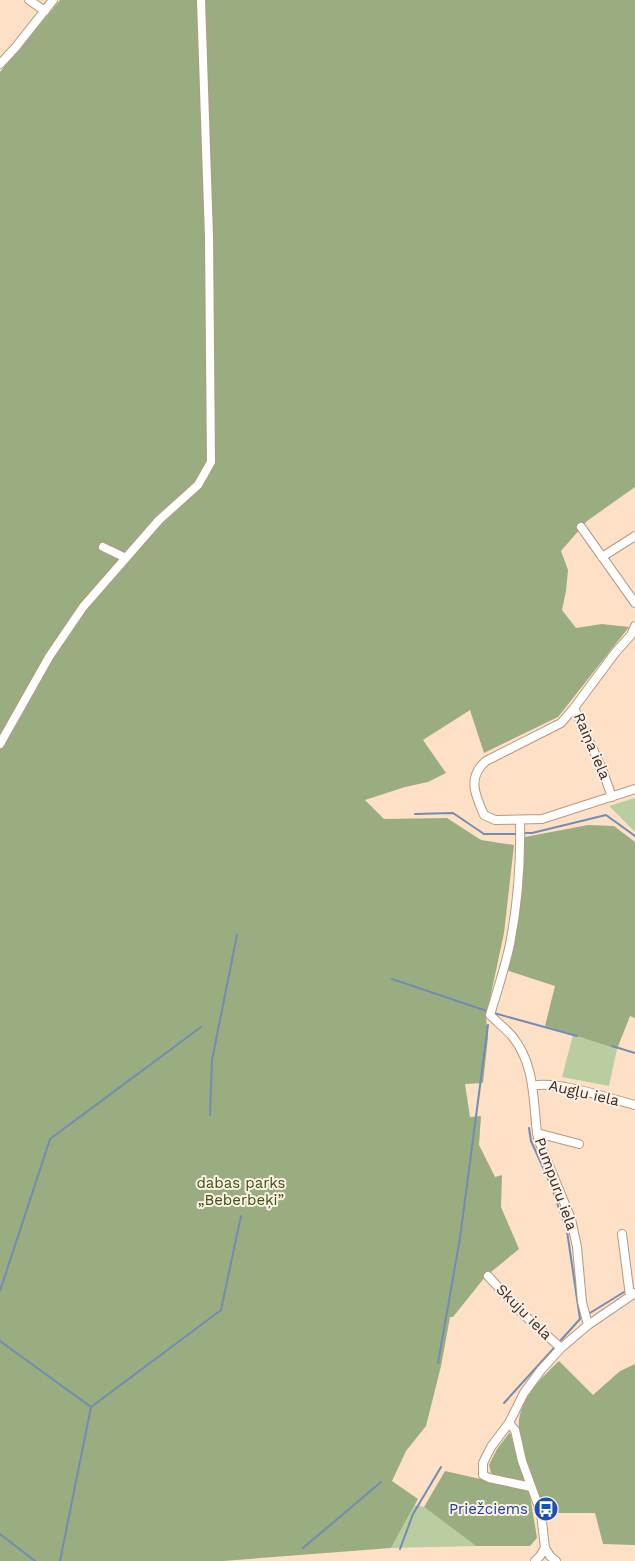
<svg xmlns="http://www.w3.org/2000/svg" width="635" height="1561" font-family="'Work Sans',sans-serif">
	<rect width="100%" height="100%" fill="#fee0c6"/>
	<!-- green -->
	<path fill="#b9cda1" d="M635,798v34l-26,-26z
		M573,1035l44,14 -8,37 -47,-9z
		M415,1505l9,2 52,39 -85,2z"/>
	<!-- forest -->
	<path fill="#99ad81" d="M60,0h575v487l-48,34 -26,30 7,19 -2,21 -4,19 14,18 26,-4 27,3 -71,90 -74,36 -14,-43 -47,30 23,33 -18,9 -23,5 -40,13 19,19 63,-1 34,22 33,5 -10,88 -18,84 2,20 -5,46 -18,1 5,33 11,-1 -2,29 16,32 7,-2 -1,32 18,42 -34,28 -32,40h-3l-9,49 -15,60 -20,25 -14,30 26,18 -27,49 -168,13h-223v-1489z
		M588,825l26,1 21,16v176l-5,-2 -13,33 -72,-23 10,-40 -49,-16 15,-76 4,-57z
		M559,1361l34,34 27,-24 15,-7v181l-32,-1 -8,-31h-45c-5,-9 -12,-17 -17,-27 -5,-11 -8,-25 -10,-37 -2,-6 -4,-13 -4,-19 -3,-28 22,-52 40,-69z
		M510,1432l15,51 -24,-5 -10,-5 -2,-8 8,-16z
		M445,1471l84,19 8,48 -7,8h-54l-52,-39z"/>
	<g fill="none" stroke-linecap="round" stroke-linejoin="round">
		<!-- stream -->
		<path stroke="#718db3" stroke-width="2" d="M415,814l38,-1 31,21h33
			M524,833h8l74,-18 29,21
			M392,979l95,32
			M494,1013l83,23
			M612,1046l23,7
			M210,1115l2,-55 25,-125
			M529,1128l2,13 19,42 17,48 13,88 -19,21
			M0,1291l50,-152 151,-112
			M590,1313l34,-21
			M0,1341l91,66
			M438,1363l22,-125 28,-213
			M504,1403l50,-55
			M0,1534l35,27
			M303,1548l78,-66
			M400,1549l13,-35 28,-47
			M60,1561l31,-154 130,-97 20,-94"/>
		<defs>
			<path id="street" d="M29,0l16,11
				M0,64l15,-16 38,-48
				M581,527l54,76
				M103,547l23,11
				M602,557l33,-21
				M574,708l-13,15 -75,38c-19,16 -11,34 -2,54l11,5 47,-1 93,-30
				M0,744l49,-87 34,-50 76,-87 39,-35 13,-23 -2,-225 -8,-237
				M612,797l-10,-28 -28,-61 41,-55 16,-18 4,-9
				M520,820c1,42 -2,83 -10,124 -5,24 -13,47 -20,71 7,7 16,14 22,21 23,28 21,63 25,97l2,8 32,78 6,28 5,55 6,23
				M533,1086c23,-6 78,13 102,19
				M537,1133l42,11
				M622,1234l8,62
				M488,1276l35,38 38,34
				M509,1423l6,7 7,31 19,52 4,35 5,8 6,5
				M531,1487l-42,-9 -6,-3v-12l8,-16 18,-24 15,-30 17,-23 20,-22 27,-23 47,-32
				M535,1561l5,-5 5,-8"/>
		</defs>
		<!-- street casing -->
		<use href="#street" stroke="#b49980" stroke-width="10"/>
		<!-- street -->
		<use href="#street" stroke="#fff" stroke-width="8"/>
	</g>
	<!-- icons -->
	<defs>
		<symbol id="bus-disc" viewBox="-11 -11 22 22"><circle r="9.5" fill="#1a4fb4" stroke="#fdf1e7"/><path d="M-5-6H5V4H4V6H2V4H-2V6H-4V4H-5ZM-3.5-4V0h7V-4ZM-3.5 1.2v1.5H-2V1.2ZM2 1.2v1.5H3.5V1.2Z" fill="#fff"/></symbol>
	</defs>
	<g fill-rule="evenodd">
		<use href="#bus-disc" x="532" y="1495" width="28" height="28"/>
	</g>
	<g text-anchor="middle" stroke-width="4" stroke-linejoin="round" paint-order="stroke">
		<!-- street labels -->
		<g font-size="15" fill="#372b21" stroke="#fdf1e7">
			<text transform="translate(592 746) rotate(67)" y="5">Raiņa iela</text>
			<text transform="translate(584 1093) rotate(13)" y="5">Augļu iela</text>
			<text transform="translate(556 1184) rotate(70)" y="5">Pumpuru iela</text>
			<text transform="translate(524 1312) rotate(45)" y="5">Skuju iela</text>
		</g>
		<!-- park labels -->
		<g font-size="15" fill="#3a520f" stroke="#fdf1e7">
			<text x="241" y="1188">dabas parks<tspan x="241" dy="17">„Beberbeķi”</tspan></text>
		</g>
		<!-- transit labels -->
		<g font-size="15" fill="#164399" stroke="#fdf1e7" text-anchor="end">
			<text x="528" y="1514">Priežciems</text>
		</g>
	</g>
</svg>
